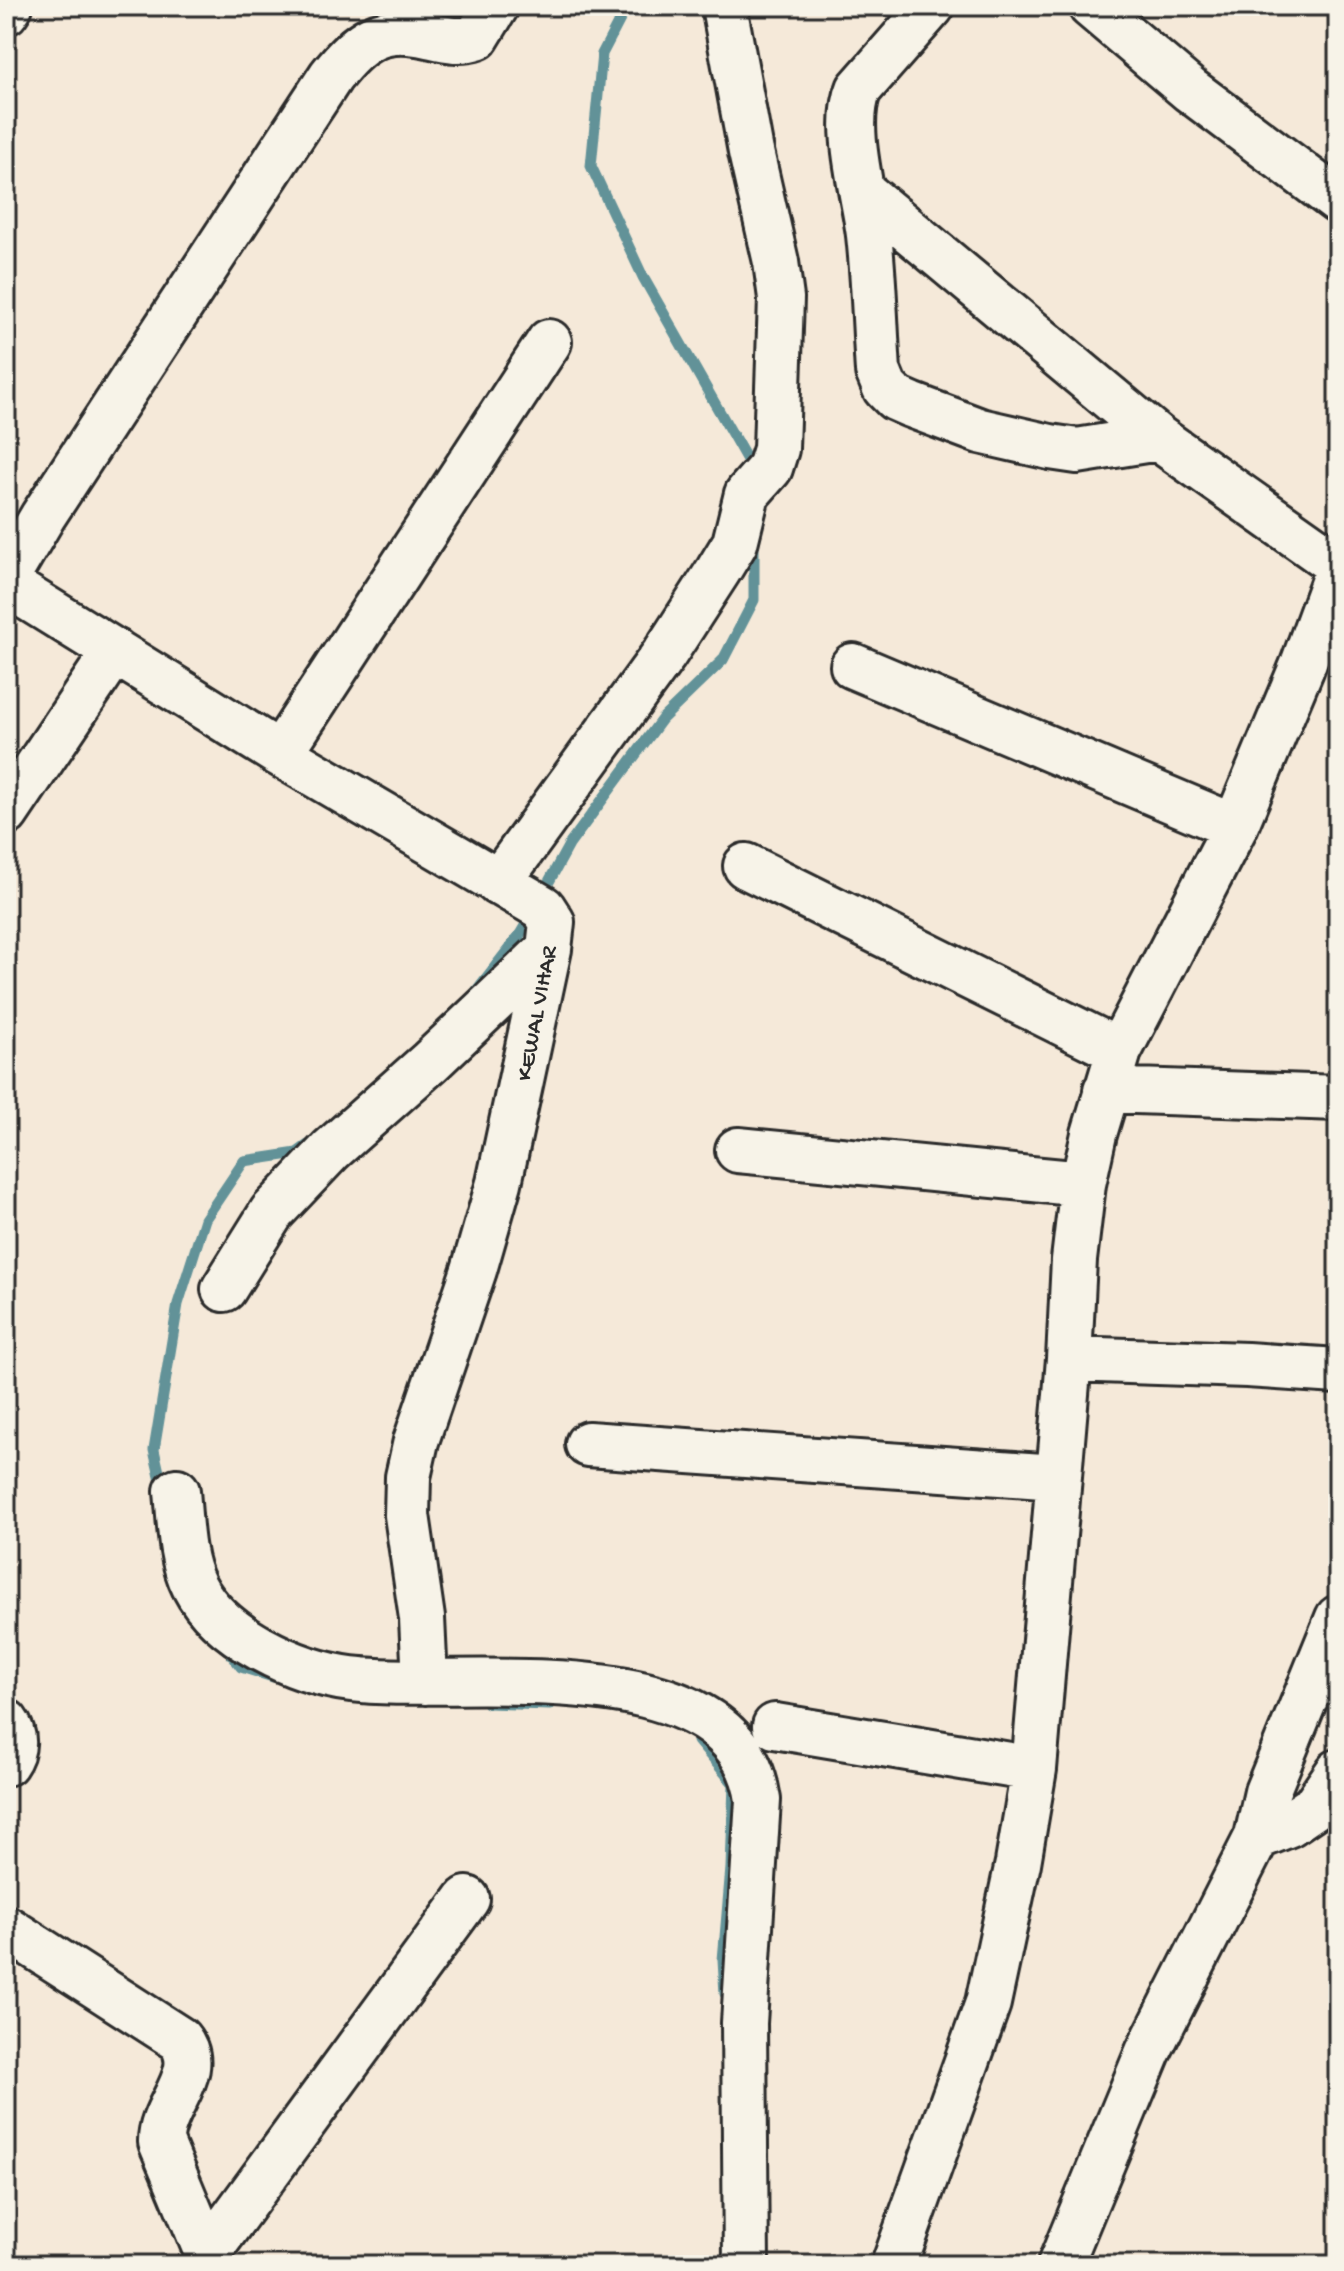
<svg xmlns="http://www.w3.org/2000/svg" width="1344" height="2271" font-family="'Gochi Hand',sans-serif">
	<rect width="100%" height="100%" fill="#f5e9d9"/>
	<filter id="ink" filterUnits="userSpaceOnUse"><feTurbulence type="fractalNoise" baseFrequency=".0125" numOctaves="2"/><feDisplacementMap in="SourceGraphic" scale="16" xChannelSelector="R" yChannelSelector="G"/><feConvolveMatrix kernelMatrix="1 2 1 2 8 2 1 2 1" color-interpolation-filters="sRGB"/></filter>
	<g filter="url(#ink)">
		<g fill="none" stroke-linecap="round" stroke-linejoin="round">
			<!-- stream -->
			<path stroke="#629298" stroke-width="11" d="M627,6l-25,48 -11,112 52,111 112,197
				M540,898l29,-53 93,-126 61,-59 31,-60v-61
				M477,990l42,-54 13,-22
				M163,1490l-9,-40 24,-146 27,-85 39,-58 53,-8 11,-8
				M226,1647l15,20 32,10
				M487,1703l63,2
				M698,1741l36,43 -3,84 -8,92 2,34"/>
			<defs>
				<path id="minor" d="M932,6l-73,83c-16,38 5,105 10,146 5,45 6,91 9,136l7,17 10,10 16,7 69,26 70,16 27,4 81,-13 180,127
					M1091,6l99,84 148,111
					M6,12l4,-6
					M864,193l294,245
					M6,579l37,-63 288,-440c28,-36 50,-52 97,-41 18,4 31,8 49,2l19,-31
					M6,584l274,170 263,154 9,14 -3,27 -50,234 -25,87 -58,171 -8,36 -1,38 15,103 3,64
					M853,666l382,161
					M280,754l269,-412
					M6,813l109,-162
					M746,866l373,185
					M498,883l167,-230 53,-82 17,-28 12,-49 23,-26 6,-19 5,-151 -5,-36 -25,-110 -27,-146
					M1106,1090l232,8
					M738,1150l345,34
					M224,1289l48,-77 59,-62 99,-88 119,-113
					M1069,1359l178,6 91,6
					M588,1444l469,33
					M177,1491c3,31 3,67 17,95 26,51 102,86 157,93 111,14 385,-37 407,121l-14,223 2,242
					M6,1722c10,13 9,28 0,41
					M775,1726l259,43
					M1257,1837l32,-13 25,-17 24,-35
					M6,1928l173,111c27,33 -19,67 -18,103l51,123
					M208,2253l259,-354
					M894,2265l94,-262 30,-140 16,-94 35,-410 5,-99 9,-76 11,-50 25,-83 116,-224 67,-160 36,-98
					M1060,2265l88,-213 109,-215 10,-45 71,-174"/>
			</defs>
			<!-- minor casing -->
			<use href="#minor" stroke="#2b2b2b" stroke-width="50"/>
			<!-- minor -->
			<use href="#minor" stroke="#f7f3e8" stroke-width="44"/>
		</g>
	</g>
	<g text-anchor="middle" stroke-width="6" stroke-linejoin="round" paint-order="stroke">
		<!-- street labels -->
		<g font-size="24" fill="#2b2b2b" stroke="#f7f3e8">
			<text transform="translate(535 1013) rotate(-79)" y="8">KEWAL VIHAR</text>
		</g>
	</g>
	<!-- margin -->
	<rect width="1344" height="2271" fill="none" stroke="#f7f3e8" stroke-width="32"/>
	<rect x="16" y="16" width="1312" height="2239" fill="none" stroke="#2b2b2b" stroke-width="3" filter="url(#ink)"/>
</svg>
